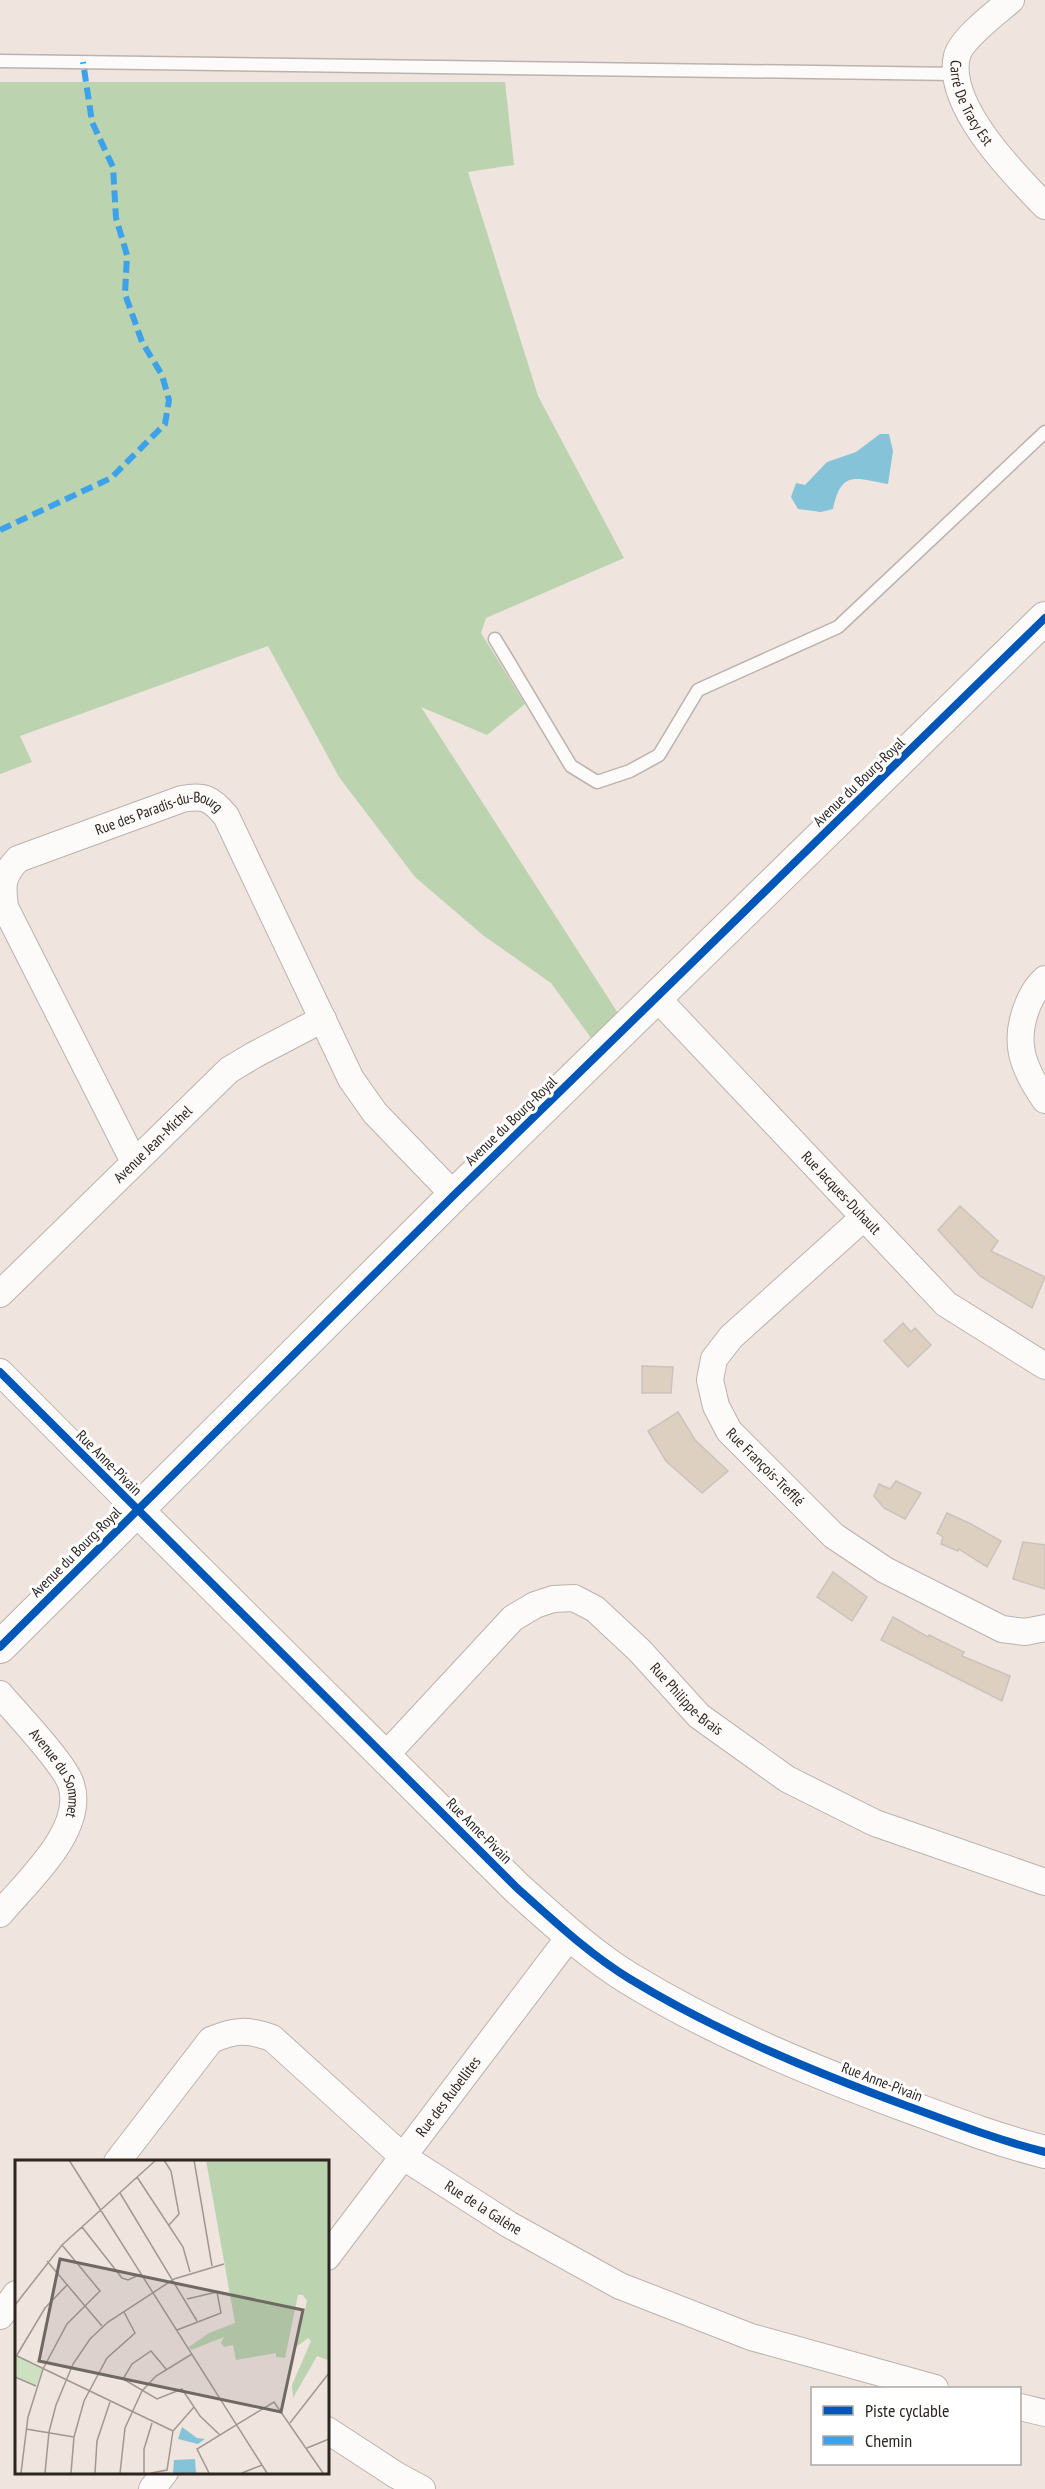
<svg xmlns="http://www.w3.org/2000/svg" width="1045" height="2489" font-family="'PT Sans Narrow',sans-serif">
	<rect width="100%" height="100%" fill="#efe4de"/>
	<!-- forest -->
	<path fill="#bbd3af" d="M0,82h505l9,83 -46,7 70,224 86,162 -138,60 -5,15 44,71 -38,31 -66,-28 202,314 -29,21 -43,-59 -67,-47 -69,-59 -76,-100 -71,-131 -248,90 12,26 -32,12z"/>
	<!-- water -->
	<path fill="#85c4d8" d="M880,434h9l4,17 -5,33c-33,-6 -47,-14 -55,25l-12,3 -23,-3 -7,-12 5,-14 9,2 22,-23 29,-10z"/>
	<!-- building -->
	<path fill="#ded0c0" stroke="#cac3bd" stroke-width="1.5" d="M960,1206l38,35 -7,10 54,26 -13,31 -52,-32 -42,-46z
		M903,1323l8,9 4,-4 16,17 -23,22 -24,-26z
		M642,1366l31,1 -2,26h-29z
		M678,1412l17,28 33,31 -26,22 -36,-32 -18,-30z
		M896,1481l25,12 -16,26 -21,-11 -10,-12 5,-12 11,5z
		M947,1513l24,11 30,17 -14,26 -28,-18 -1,2 -17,-7 2,-7 -6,-4z
		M1023,1542l22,3v44l-32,-10z
		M833,1572l34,25 -15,24 -35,-24z
		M893,1617l35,20 1,-2 35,17 -2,4 48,20 -8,25 -121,-61z"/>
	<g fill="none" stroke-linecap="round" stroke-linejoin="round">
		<defs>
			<path id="service" d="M0,61l956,13
				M495,639l76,127 26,16 33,-11 29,-16 39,-65 140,-63 207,-195"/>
			<g id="minor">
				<path id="s1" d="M1011,0c-14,12 -50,39 -54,56 -12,49 57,118 88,150"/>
				<path d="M1045,979c-8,7 -11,13 -16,23 -17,39 -7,65 16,98"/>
				<path id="s2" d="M657,998l289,306 99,62"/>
				<path id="s3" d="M134,1162l-129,-255c-3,-23 -3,-31 13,-48l164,-60c22,-4 29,-1 44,17l125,263 24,34 79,82"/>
				<path id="s4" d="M863,1218l-132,119 -17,22 -4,21 6,26 13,25 105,105 51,34 117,59 23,3 20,-4"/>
				<path id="s5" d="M0,1294l229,-224 25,-15 69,-36"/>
				<path d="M0,1372l137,138"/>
				<path id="s6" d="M0,1694c16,19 64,69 71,90 15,46 -44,97 -71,130"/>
				<path id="s7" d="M385,1756l128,-138 22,-13 18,-6 21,-1 21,11 45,42 59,65 88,63 88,44 170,59"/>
				<path id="s8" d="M117,2162l94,-122c24,-10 36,-11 61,-2l130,118 106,68 112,62 131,51 184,51"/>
				<path id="s9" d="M327,2257l243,-321"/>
				<path d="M0,2316l16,-22"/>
				<path d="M1020,2407l25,6"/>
				<path d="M327,2430l69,45 26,14"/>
				<path d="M152,2489l13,-17"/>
			</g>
			<path id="tertiary" d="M137,1510l380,378c36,32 72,66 113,91 87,53 182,92 277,127 46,17 91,34 138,46
				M0,1647l454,-452 591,-577"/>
		</defs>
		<!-- service casing -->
		<use href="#service" stroke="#bbb2ae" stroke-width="15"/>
		<!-- minor casing -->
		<use href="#minor" stroke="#bbb2ae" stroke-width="28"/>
		<!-- tertiary casing -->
		<use href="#tertiary" stroke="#bbb2ae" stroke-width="34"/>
		<!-- service -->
		<use href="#service" stroke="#fdfbfa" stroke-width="12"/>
		<!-- minor -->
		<use href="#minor" stroke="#fdfbfa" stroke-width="26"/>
		<!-- tertiary -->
		<use href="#tertiary" stroke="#fdfbfa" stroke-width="32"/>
		<!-- quiet -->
		<path stroke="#3ea2ea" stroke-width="6" stroke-dasharray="12 6" stroke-linecap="butt" d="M0,530l111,-52 54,-54 4,-24 -7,-25 -20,-33 -17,-48 2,-39 -11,-37 -3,-51 -21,-45 -9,-60"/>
		<defs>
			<path id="cycleway" d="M0,1372l517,516c36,32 72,66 113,91 87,53 182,92 277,127 46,17 91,34 138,46
				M0,1647l454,-452 591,-577"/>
		</defs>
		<!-- cycleway casing -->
		<use href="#cycleway" stroke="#fff" stroke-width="11"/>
		<!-- cycleway -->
		<use href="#cycleway" stroke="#0057b8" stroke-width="8"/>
	</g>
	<g text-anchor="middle" stroke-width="6" stroke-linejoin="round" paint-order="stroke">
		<!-- street labels -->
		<g font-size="15" fill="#2c2520" stroke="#fff">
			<text dy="5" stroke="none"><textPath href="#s1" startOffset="129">Carré De Tracy Est</textPath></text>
			<text transform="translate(859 782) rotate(-44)" y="5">Avenue du Bourg-Royal</text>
			<text dy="5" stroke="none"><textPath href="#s3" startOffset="488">Rue des Paradis-du-Bourg</textPath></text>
			<text transform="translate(511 1121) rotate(-44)" y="5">Avenue du Bourg-Royal</text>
			<text dy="5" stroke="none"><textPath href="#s5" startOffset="214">Avenue Jean-Michel</textPath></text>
			<text dy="5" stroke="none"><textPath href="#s2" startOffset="268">Rue Jacques-Duhault</textPath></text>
			<text transform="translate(109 1463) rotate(45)" y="5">Rue Anne-Pivain</text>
			<text dy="5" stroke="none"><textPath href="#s4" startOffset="333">Rue François-Trefflé</textPath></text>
			<text transform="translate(76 1552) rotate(-45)" y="5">Avenue du Bourg-Royal</text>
			<text dy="5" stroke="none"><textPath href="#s7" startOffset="406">Rue Philippe-Brais</textPath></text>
			<text dy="5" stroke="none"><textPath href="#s6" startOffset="99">Avenue du Sommet</textPath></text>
			<text transform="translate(479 1831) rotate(45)" y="5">Rue Anne-Pivain</text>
			<text transform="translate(882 2082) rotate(21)" y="5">Rue Anne-Pivain</text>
			<text dy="5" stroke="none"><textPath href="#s9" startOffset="201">Rue des Rubellites</textPath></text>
			<text dy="5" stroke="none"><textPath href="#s8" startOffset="489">Rue de la Galène</textPath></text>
		</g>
	</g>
	<!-- overview -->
	<g transform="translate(15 2160)">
		<rect width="314" height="314" fill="#efe4de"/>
		<path d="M0,195l28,14 -7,17 -21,-9z" fill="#cde1c1"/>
		<path d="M191,0h122v200l-11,-4 -24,42 -1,-13 19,-44 -3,-3 -12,9 11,-46 -4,-6h-5l-13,63 -9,-1v-4l-40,7 -3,-15 -9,2 -3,-4 3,-6 -33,13 -2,-3 20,-14 26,-10z" fill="#bbd3af"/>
		<path d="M167,267l15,11 8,1 -7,5 -20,-5zM180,299l1,14h-23l1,-13z" fill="#85c4d8"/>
		<path fill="none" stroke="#a19892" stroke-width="1.5" d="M54,0l198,313M149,0l7,11 8,43 -10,11M179,0l18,106M122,17l46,70 7,25M105,33l77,128M67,67l40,51 6,2 13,-6M32,101l55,65M0,145l47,-60 94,-85M162,170l44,-17 -4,-21 -30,7M0,195l158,76M2,195l28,-47 22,-23M151,209l-15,-18 -19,13 -9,15 34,20 25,-10 18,27 20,19M0,217l21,9M275,263l39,-50M11,269l48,8M292,288l22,-9M6,313l7,-56 15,-48 24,-45 33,-33 -38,-46M30,313l4,-41 7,-27 17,-41 17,-25 18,-17 66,-43 50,-15M56,313l3,-36 10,-36 23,-43 28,-25 -11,-21M80,313l2,-32 13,-39M105,313l5,-45 17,-37 14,-15 36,-22M129,313v-24l8,-26M136,313l16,-3 6,-39 21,-24M194,313l-12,-24 77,-47 49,71M227,313l20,-8"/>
		<path fill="#706862" fill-opacity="0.15" stroke="#706862" stroke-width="3" d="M45,99l243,51 -22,102 -242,-51z"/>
		<rect width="314" height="314" fill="none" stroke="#2c2520" stroke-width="3"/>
	</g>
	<!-- legend -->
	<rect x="811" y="2387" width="210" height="78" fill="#ffffff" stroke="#aba8a6" stroke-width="1.5"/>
	<rect x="823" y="2406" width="30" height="9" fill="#0057b8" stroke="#aba8a6" stroke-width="1.5"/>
	<text x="865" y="2417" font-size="18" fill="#2c2520">Piste cyclable</text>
	<rect x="823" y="2436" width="30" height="9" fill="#3ea2ea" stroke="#aba8a6" stroke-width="1.5"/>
	<text x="865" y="2447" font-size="18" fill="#2c2520">Chemin</text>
</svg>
